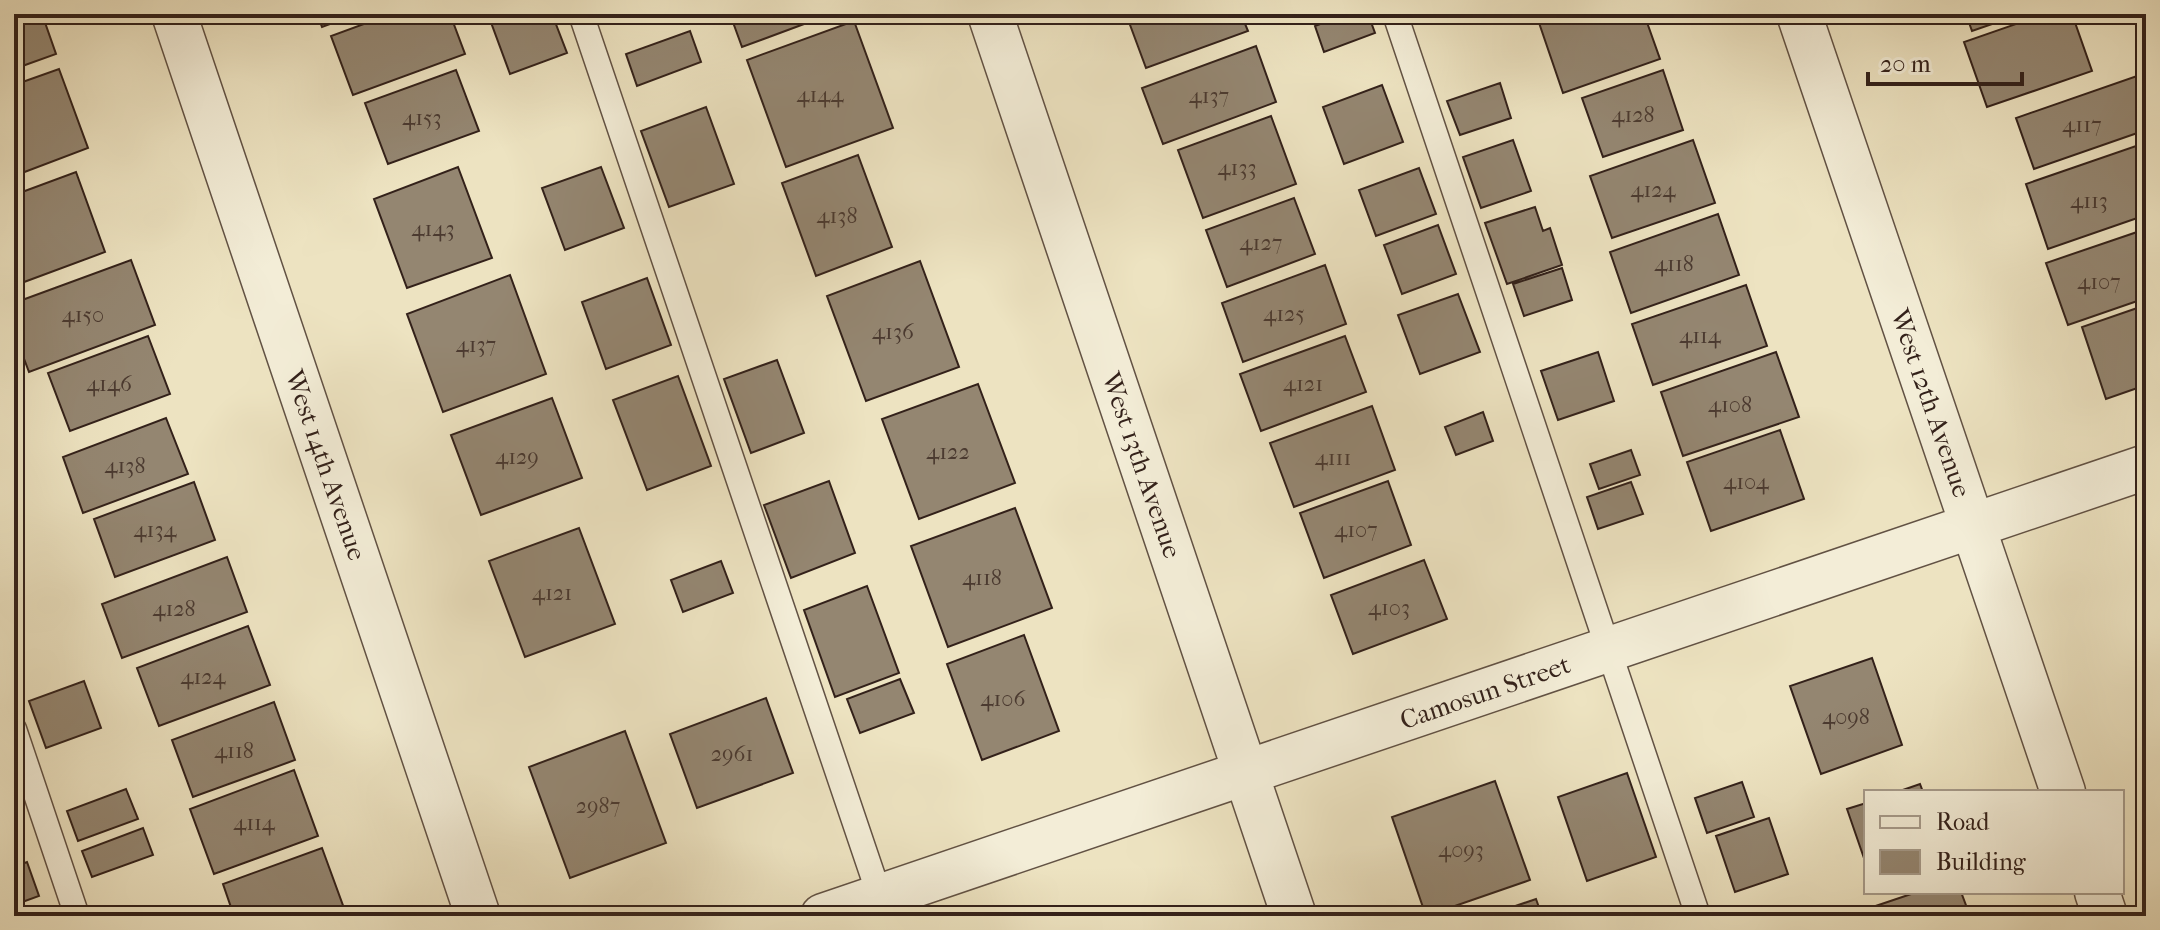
<svg xmlns="http://www.w3.org/2000/svg" width="2160" height="930" font-family="'IM FELL French Canon',serif">
	<rect width="100%" height="100%" fill="#ede3c1"/>
	<filter id="stains"><feTurbulence type="fractalNoise" baseFrequency=".0025" numOctaves="4"/><feColorMatrix values="0 0 0 0 .2 0 0 0 0 .09 0 0 0 0 .02 0 0 0 .5 -.17"/></filter>
	<radialGradient id="worn" r=".72"><stop offset=".6" stop-color="#630" stop-opacity="0"/><stop offset="1" stop-color="#630" stop-opacity=".3"/></radialGradient>
	<!-- building -->
	<path fill="#948671" stroke="#33211a" stroke-width="2" d="M14,14h28l14,40 -42,15z
		M317,14h40l-35,13z
		M391,14h59l15,40 -112,41 -22,-59z
		M496,14h56l15,39 -57,21 -21,-57z
		M730,14h101l-89,33z
		M1126,14h115l7,17 -102,37z
		M1346,14h22l7,19 -51,19 -9,-26z
		M1536,14h108l16,45 -97,34z
		M1966,14h55l-49,17z
		M2045,14h27l20,57 -105,36 -23,-65z
		M854,21l39,107 -107,39 -39,-107z
		M690,31l11,31 -64,24 -11,-32z
		M1256,46l20,56 -113,42 -21,-56z
		M59,69l29,79 -74,28v-91z
		M456,70l23,61 -91,33 -23,-61z
		M1663,70l20,60 -80,27 -21,-59z
		M2137,76l9,24v30l-112,39 -18,-51z
		M1500,83l11,35 -51,17 -13,-34z
		M1382,85l21,57 -59,22 -21,-57z
		M706,107l28,77 -65,23 -28,-76z
		M1271,116l25,68 -93,34 -25,-68z
		M1513,140l18,51 -50,17 -18,-51z
		M1693,140l22,63 -103,35 -22,-62z
		M2136,146l10,30v39l-98,34 -22,-65z
		M858,155l34,92 -76,29 -34,-93z
		M458,167l34,91 -85,30 -33,-89z
		M601,167l23,61 -59,22 -23,-62z
		M1419,168l17,46 -60,22 -17,-46z
		M76,172l29,80 -89,33 -2,-90z
		M1294,198l21,56 -88,33 -21,-57z
		M1535,207l8,24 7,-3 12,37 -55,19 -22,-61z
		M1718,214l21,61 -108,38 -21,-61z
		M1438,225l18,49 -54,20 -18,-49z
		M2146,229v69l-78,27 -22,-62z
		M131,260l24,65 -126,47 -15,-40v-29z
		M920,261l39,106 -93,34 -39,-105z
		M1325,265l21,59 -103,38 -21,-59z
		M1562,268l10,32 -48,16 -11,-32z
		M510,275l36,99 -103,38 -36,-98z
		M647,278l24,67 -65,24 -24,-67z
		M1746,285l21,61 -114,39 -21,-61z
		M1458,294l22,58 -60,22 -22,-59z
		M2146,305v80l-40,14 -24,-72z
		M148,336l22,58 -100,37 -22,-58z
		M1345,336l21,56 -105,39 -21,-57z
		M1598,352l16,49 -56,19 -17,-49z
		M1776,352l23,65 -116,39 -22,-64z
		M777,360l27,73 -53,20 -27,-74z
		M678,376l33,90 -64,24 -34,-90z
		M978,384l37,99 -96,36 -37,-100z
		M552,398l30,80 -101,37 -30,-80z
		M1372,406l23,64 -101,37 -24,-64z
		M1483,412l10,29 -37,14 -11,-28z
		M166,418l22,56 -105,39 -20,-56z
		M1780,430l24,69 -93,32 -24,-69z
		M1631,450l9,25 -41,14 -9,-25z
		M829,481l26,72 -64,25 -27,-73z
		M1388,481l23,64 -87,33 -24,-65z
		M194,482l21,58 -100,37 -21,-58z
		M1631,482l12,32 -45,15 -11,-32z
		M1015,508l37,100 -104,39 -37,-101z
		M579,528l36,96 -90,33 -36,-96z
		M227,557l20,55 -125,46 -20,-54z
		M1424,560l23,59 -94,35 -22,-59z
		M721,561l12,32 -50,19 -12,-32z
		M867,586l32,87 -64,24 -31,-87z
		M248,626l22,59 -111,41 -22,-58z
		M1024,635l35,96 -77,29 -35,-96z
		M1872,658l30,87 -81,29 -31,-88z
		M900,679l14,34 -54,20 -13,-34z
		M84,681l17,47 -55,20 -17,-47z
		M766,698l27,75 -96,35 -27,-74z
		M274,702l21,58 -102,37 -21,-57z
		M625,731l41,112 -96,35 -41,-111z
		M294,770l24,66 -104,38 -24,-65z
		M1627,773l29,84 -69,24 -29,-84z
		M1495,781l35,99 -104,36 -34,-99z
		M1742,782l12,35 -47,16 -12,-35z
		M1920,784l3,8h-26z
		M126,789l12,30 -60,22 -11,-30z
		M1866,803v61l-19,-55z
		M1769,818l19,56 -53,18 -19,-56z
		M143,828l10,27 -61,22 -10,-26z
		M322,848l23,63 -15,5h-96l-11,-32z
		M27,862l12,34 -25,9v-38z
		M1917,892h44l9,24h-114l-1,-3z
		M1536,899l6,17h-56z"/>
	<g fill="none" stroke-linecap="round" stroke-linejoin="round">
		<defs>
			<path id="service" d="M581,14l302,892
				M1395,14l303,902
				M14,729l63,187"/>
			<path id="minor" d="M174,14l304,902
				M990,14l304,902
				M1799,14l264,778
				M2097,892l8,24
				M823,916l1323,-449"/>
		</defs>
		<!-- service casing -->
		<use href="#service" stroke="#625244" stroke-width="27"/>
		<!-- minor casing -->
		<use href="#minor" stroke="#625244" stroke-width="47"/>
		<!-- service -->
		<use href="#service" stroke="#f3edd7" stroke-width="24"/>
		<!-- minor -->
		<use href="#minor" stroke="#f3edd7" stroke-width="44"/>
	</g>
	<g text-anchor="middle" stroke-width="7" stroke-linejoin="round" paint-order="stroke">
		<!-- number labels -->
		<g font-size="22" fill="#4b3a30">
			<text x="820" y="102">4144</text>
			<text x="1209" y="103">4137</text>
			<text x="1633" y="122">4128</text>
			<text x="422" y="125">4153</text>
			<text x="2082" y="132">4117</text>
			<text x="1237" y="175">4133</text>
			<text x="1653" y="197">4124</text>
			<text x="2089" y="208">4113</text>
			<text x="837" y="223">4138</text>
			<text x="433" y="236">4143</text>
			<text x="1261" y="250">4127</text>
			<text x="1674" y="271">4118</text>
			<text x="2099" y="289">4107</text>
			<text x="1284" y="321">4125</text>
			<text x="83" y="322">4150</text>
			<text x="893" y="339">4136</text>
			<text x="1700" y="343">4114</text>
			<text x="476" y="352">4137</text>
			<text x="109" y="391">4146</text>
			<text x="1303" y="391">4121</text>
			<text x="1730" y="412">4108</text>
			<text x="948" y="459">4122</text>
			<text x="517" y="464">4129</text>
			<text x="1333" y="465">4111</text>
			<text x="125" y="473">4138</text>
			<text x="1746" y="489">4104</text>
			<text x="155" y="537">4134</text>
			<text x="1356" y="537">4107</text>
			<text x="982" y="585">4118</text>
			<text x="552" y="600">4121</text>
			<text x="1389" y="615">4103</text>
			<text x="174" y="616">4128</text>
			<text x="203" y="684">4124</text>
			<text x="1003" y="706">4106</text>
			<text x="1846" y="724">4098</text>
			<text x="234" y="758">4118</text>
			<text x="732" y="761">2961</text>
			<text x="598" y="813">2987</text>
			<text x="254" y="830">4114</text>
			<text x="1461" y="857">4093</text>
		</g>
		<!-- street labels -->
		<g font-size="26" fill="#33211a" stroke="#f3edd7">
			<text transform="translate(1931 403) rotate(71)" y="9">West 12th Avenue</text>
			<text transform="translate(326 465) rotate(71)" y="9">West 14th Avenue</text>
			<text transform="translate(1142 465) rotate(71)" y="9">West 13th Avenue</text>
			<text transform="translate(1485 692) rotate(-19)" y="9">Camosun Street</text>
		</g>
	</g>
	<!-- margin -->
	<rect width="2160" height="930" fill="none" stroke="#ede3c1" stroke-width="48"/>
	<rect x="16" y="16" width="2128" height="898" fill="none" stroke="#33211a" stroke-width="4"/>
	<rect x="24" y="24" width="2112" height="882" fill="none" stroke="#33211a" stroke-width="2"/>
	<!-- legend -->
	<rect x="1864" y="790" width="260" height="104" fill="#f3edd7" stroke="#a69b8b" stroke-width="2"/>
	<rect x="1880" y="816" width="40" height="12" fill="#f3edd7" stroke="#a69b8b" stroke-width="2"/>
	<text x="1936" y="830" font-size="24" fill="#33211a">Road</text>
	<rect x="1880" y="850" width="40" height="24" fill="#948671" stroke="#a69b8b" stroke-width="2"/>
	<text x="1936" y="870" font-size="24" fill="#33211a">Building</text>
	<!-- scale -->
	<path d="M1868 72v12h154v-12" fill="none" stroke="#33211a" stroke-width="4"/>
	<text x="1880" y="72" font-size="24" fill="#33211a" stroke="#f3edd7" stroke-width="6" paint-order="stroke">20 m</text>
	<rect width="100%" height="100%" filter="url(#stains)"/>
	<rect width="100%" height="100%" fill="url(#worn)"/>
</svg>
